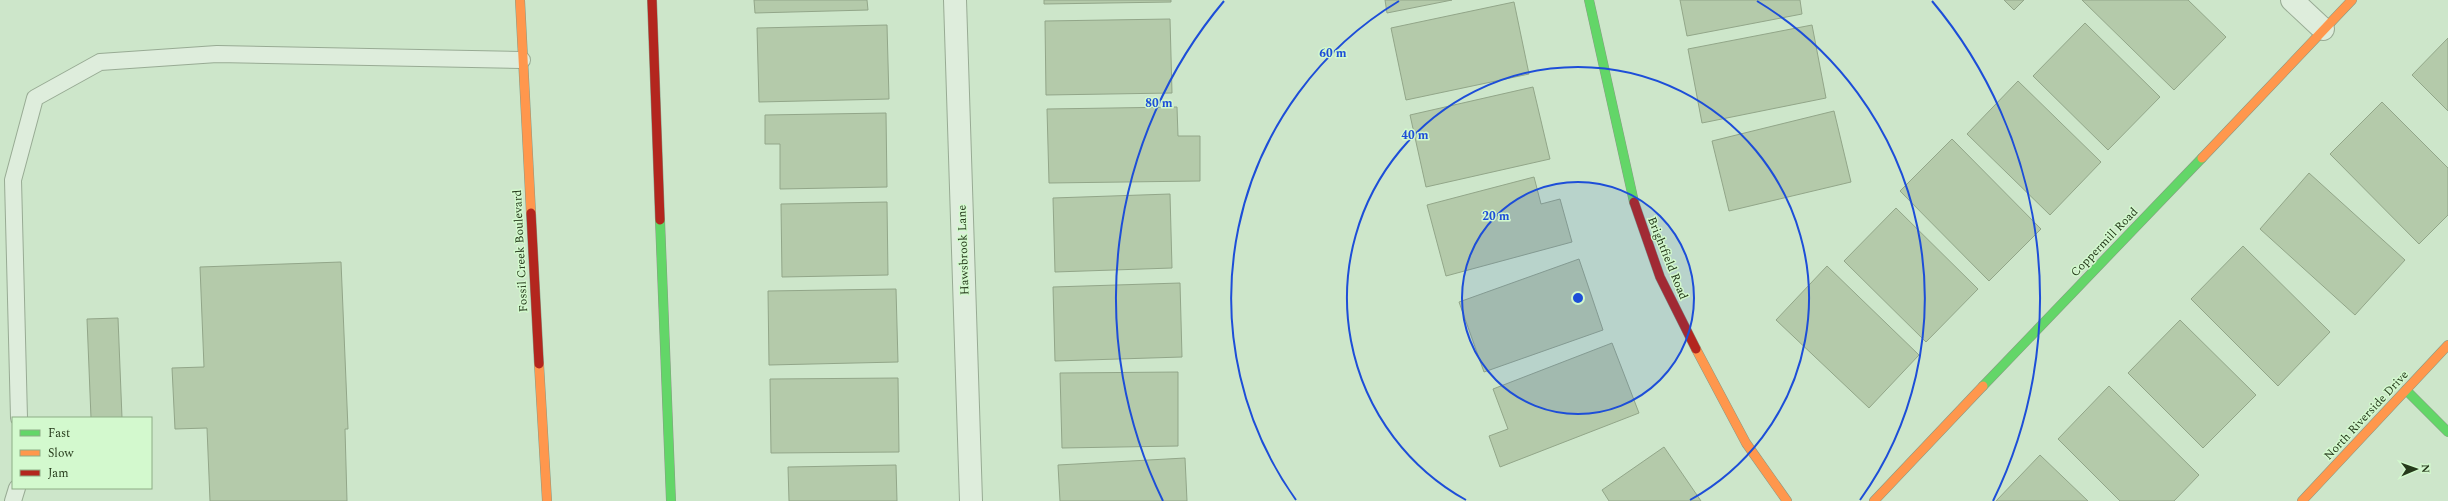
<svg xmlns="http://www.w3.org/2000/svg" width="2448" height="501" font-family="Spectral,serif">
	<rect width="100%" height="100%" fill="#cde6ca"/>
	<!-- building -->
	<path fill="#b4caaa" stroke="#92a689" d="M754,0h113l1,10 -113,3z
		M1044,0h127v2l-127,2z
		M1385,0h67l-65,13z
		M1680,0h120l2,14 -115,22z
		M2004,0h20l-10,10z
		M2082,0h106l38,37 -52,53z
		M1514,2l15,72 -123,26 -15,-72z
		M1170,19l2,74 -126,2 -1,-74z
		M2085,23l75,74 -52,53 -75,-74z
		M887,25l2,74 -130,3 -2,-74z
		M1812,25l14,73 -124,25 -14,-74z
		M2448,38v73l-36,-36z
		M2018,81l83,81 -51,53 -83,-81z
		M1533,87l17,72 -124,28 -16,-72z
		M2382,102l66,66v47l-29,29 -89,-90z
		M1177,107l1,29h22v45l-151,2 -2,-74z
		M1834,111l17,71 -122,29 -17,-70z
		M886,113l1,74 -107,2v-45h-15v-29z
		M1952,139l89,90 -52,52 -89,-90z
		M2309,173l96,87 -50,55 -95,-86z
		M1534,177l7,27 19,-5 12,43 -126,34 -19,-71z
		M1170,194l2,74 -117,4 -2,-74z
		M887,202l1,73 -106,2 -1,-73z
		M1896,208l82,81 -52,53 -82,-81z
		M2243,246l87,86 -52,54 -87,-87z
		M1579,259l24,71 -119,42 -25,-70z
		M341,262l7,167h-3l2,72h-137l-3,-73 -32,1 -3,-61 32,-1 -4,-100z
		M1827,266l92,89 -50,53 -93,-88z
		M1180,283l2,74 -127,4 -2,-74z
		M896,289l2,73 -129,3 -1,-74z
		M118,318l4,100h-31l-4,-99z
		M2180,320l76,75 -53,53 -75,-75z
		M1612,343l27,70 -139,54 -11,-31 19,-7 -15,-40z
		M1178,372v74l-116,2 -2,-75z
		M898,378l1,74 -128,1 -1,-74z
		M2109,386l90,89 -25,26h-54l-62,-62z
		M1664,447l37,54h-92l-7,-11z
		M2040,455l48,46h-92z
		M1185,458l2,43h-127l-2,-36z
		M896,465l1,36h-108l-1,-34z"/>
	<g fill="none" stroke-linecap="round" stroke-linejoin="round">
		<defs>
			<path id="lane" d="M19,418l-6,-238 22,-82 65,-36 117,-8 305,6
				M13,501l4,-13"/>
			<path id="street" d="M955,0l16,501
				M2292,0l31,29"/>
			<path id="fast" d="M1589,0l45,202
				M660,220l11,281
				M1983,386l219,-228
				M2406,390l42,42"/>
			<path id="slow" d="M520,0l11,213
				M2202,158l150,-158
				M1696,349l50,94 41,58
				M539,364l8,137
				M1874,501l109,-115
				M2302,501l146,-156"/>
			<path id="jam" d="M652,0l8,220
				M1634,202l26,75 36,72
				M531,213l8,151"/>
		</defs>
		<!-- lane casing -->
		<use href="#lane" stroke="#98ab94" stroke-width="18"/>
		<!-- street casing -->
		<use href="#street" stroke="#98ab94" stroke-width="24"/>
		<!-- fast casing -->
		<use href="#fast" stroke="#889a84" stroke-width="10"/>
		<!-- slow casing -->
		<use href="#slow" stroke="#889a84" stroke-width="10"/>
		<!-- jam casing -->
		<use href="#jam" stroke="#889a84" stroke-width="10"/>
		<!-- lane -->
		<use href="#lane" stroke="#deeddc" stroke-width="16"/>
		<!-- street -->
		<use href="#street" stroke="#deeddc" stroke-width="22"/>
		<!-- fast -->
		<use href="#fast" stroke="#63d668" stroke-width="9"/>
		<!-- slow -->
		<use href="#slow" stroke="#ff974d" stroke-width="9"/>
		<!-- jam -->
		<use href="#jam" stroke="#b3261e" stroke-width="9"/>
	</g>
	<!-- distance rings -->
	<circle cx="1578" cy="298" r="116" fill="#1d4ed8" fill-opacity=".12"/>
	<g fill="none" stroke="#1d4ed8" stroke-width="2">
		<circle cx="1578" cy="298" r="116"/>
		<path d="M1466 500A231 231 0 1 1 1690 500"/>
		<path d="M1296 500A347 347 0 0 1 1399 1M1757 1A347 347 0 0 1 1860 500"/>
		<path d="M1163 501A462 462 0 0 1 1224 1M1932 1A462 462 0 0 1 1993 501"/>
	</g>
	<g text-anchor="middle" stroke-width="3" stroke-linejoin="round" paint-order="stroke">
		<!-- street labels -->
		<g font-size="12" fill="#263a1b" stroke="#d3f9ce">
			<text transform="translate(2104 242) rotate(-46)" y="4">Coppermill Road</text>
			<text transform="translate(963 250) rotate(-92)" y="4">Hawsbrook Lane</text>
			<text transform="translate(520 251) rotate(-93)" y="4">Fossil Creek Boulevard</text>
			<text transform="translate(1668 258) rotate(68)" y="4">Brightfield Road</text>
			<text transform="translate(2366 415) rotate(-47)" y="4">North Riverside Drive</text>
		</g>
	</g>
	<circle cx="1578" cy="298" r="6" fill="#1d4ed8" stroke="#d3f9ce" stroke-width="2"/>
	<g font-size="12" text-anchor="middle" font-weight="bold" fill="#1d4ed8" stroke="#d3f9ce" stroke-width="3" stroke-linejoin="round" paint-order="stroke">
		<text x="1333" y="57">60 m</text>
		<text x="1159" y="107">80 m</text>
		<text x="1415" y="139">40 m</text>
		<text x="1496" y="220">20 m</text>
	</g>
	<!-- legend -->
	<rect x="12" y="417" width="140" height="72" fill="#d3f9ce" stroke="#8ead86"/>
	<rect x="20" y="430" width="20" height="6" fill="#63d668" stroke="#8ead86"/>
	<text x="48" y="437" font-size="12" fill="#263a1b">Fast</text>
	<rect x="20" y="450" width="20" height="6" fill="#ff974d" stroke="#8ead86"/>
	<text x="48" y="457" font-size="12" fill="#263a1b">Slow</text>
	<rect x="20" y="470" width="20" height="6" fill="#b3261e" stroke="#8ead86"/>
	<text x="48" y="477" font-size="12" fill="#263a1b">Jam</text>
	<!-- north arrow -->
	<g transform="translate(2416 469) rotate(88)" stroke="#d3f9ce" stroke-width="3" paint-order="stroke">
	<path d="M0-3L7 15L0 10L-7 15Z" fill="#263a1b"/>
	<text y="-6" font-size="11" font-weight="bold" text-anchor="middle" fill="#263a1b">N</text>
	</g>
</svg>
